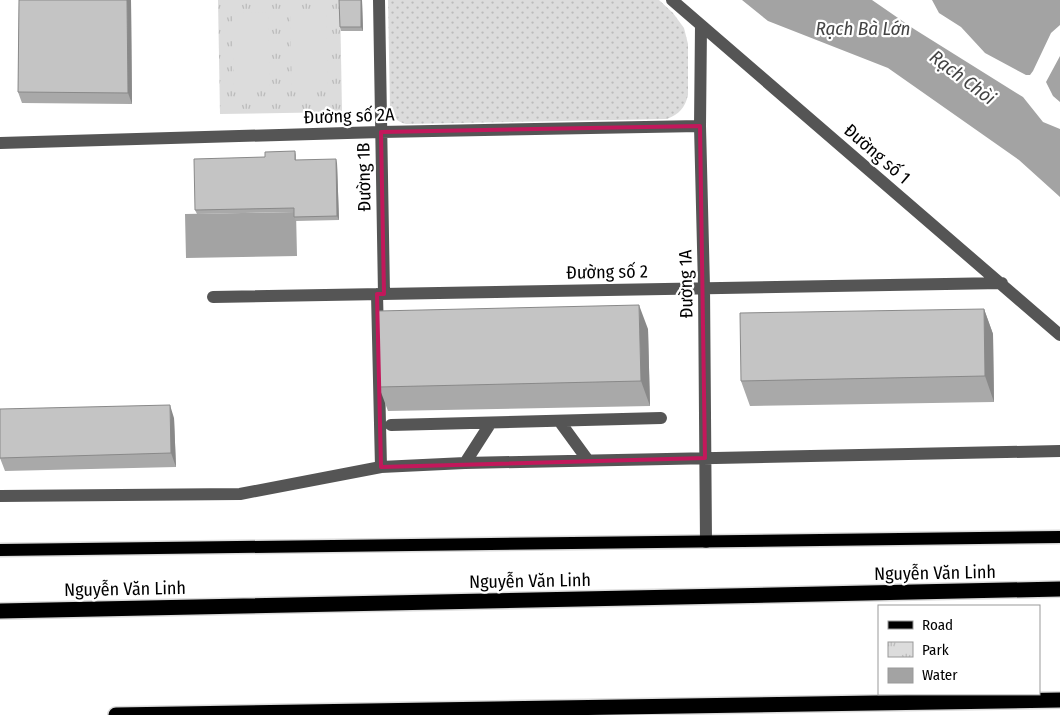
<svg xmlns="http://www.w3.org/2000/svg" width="1060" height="715" font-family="'Fira Sans Condensed',sans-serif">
	<defs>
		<pattern id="grass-dots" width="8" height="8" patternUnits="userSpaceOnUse" patternTransform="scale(1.25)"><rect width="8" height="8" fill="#dcdcdc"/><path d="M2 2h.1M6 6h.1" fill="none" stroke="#bbb" stroke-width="1.8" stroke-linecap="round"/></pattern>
		<pattern id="park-tufts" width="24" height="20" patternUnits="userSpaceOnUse" patternTransform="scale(1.25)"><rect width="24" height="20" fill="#dcdcdc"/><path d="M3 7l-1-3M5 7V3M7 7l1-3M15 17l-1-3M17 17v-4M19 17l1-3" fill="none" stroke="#bbb"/></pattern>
	</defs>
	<rect width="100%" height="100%" fill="#fff"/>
	<!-- grass -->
	<path fill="url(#grass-dots)" d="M388,0h271l14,13 11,15 4,16v51c-3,13 -9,19 -21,24l-261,5c-8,-2 -13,-6 -16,-15z"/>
	<!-- park -->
	<path fill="url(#park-tufts)" d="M218,0h122l2,112 -122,2z"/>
	<!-- pitch -->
	<path fill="#dcdcdc" d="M326,10l2,79 -36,1 -2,-79z
		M268,12l2,79h-36l-2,-78z"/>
	<!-- water -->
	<path fill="#a3a3a3" d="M742,0h130l42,29 109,68 20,25 17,7v68l-41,-37 -131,-92 -120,-47z
		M932,0h128v25l-9,8 -18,38 -3,4h-4l-41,-22 -24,-26 -22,-14z
		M1060,56v46l-7,-6 -7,-14z
		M296,212l1,44 -111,2 -1,-44z"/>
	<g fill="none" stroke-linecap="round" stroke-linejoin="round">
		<defs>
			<path id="major" d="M0,550l1060,-13"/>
			<path id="highway" d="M0,611l1060,-22
				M116,715l944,-15"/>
		</defs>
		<!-- major casing -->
		<use href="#major" stroke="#dbdbdb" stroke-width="15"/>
		<!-- highway casing -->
		<use href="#highway" stroke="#dbdbdb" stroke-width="18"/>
		<!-- minor -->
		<path stroke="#555" stroke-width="12" d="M379,0l5,294
			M672,0l388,335
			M701,26l-1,100 4,161 2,255
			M0,143l381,-11 319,-6
			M377,294l4,173
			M213,297l789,-14
			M560,422l27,37
			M391,425l270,-7
			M465,463l25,-39
			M0,496l240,-2 141,-27 84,-4 595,-12"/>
		<!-- major -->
		<use href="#major" stroke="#000" stroke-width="12"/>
		<!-- highway -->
		<use href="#highway" stroke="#000" stroke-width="15"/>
	</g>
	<!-- wall -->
	<path fill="#a9a9a9" d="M19,0h112l1,104 -110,-1 -4,-11z
		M339,0h23l1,31h-22l-1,-4z
		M295,151l1,4v5l41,3 2,57 -43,1 -2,-4v-5l-97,2 -2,-4 70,-53z
		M984,309l9,25 1,68 -244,4 -9,-25z
		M648,329l2,77 -262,5 -9,-24z
		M174,418l2,49 -171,4 -5,-13z"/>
	<!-- shaded-wall -->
	<path fill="#898989" d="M127,0h4l1,104 -4,-11z
		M361,0h1l1,31 -2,-4z
		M336,159l1,4 2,57 -2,-4z
		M639,305l9,24 2,77 -9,-25z
		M984,309l9,25 1,68 -9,-26z
		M170,405l4,13 2,49 -5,-14z"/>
	<!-- building -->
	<path fill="#c4c4c4" stroke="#898989" d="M19,0h108l1,93 -110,-1z
		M339,0h22v27h-21z
		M295,151v9l41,-1 1,57 -43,1v-9l-99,2 -1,-51 71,-2v-5z
		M639,305l2,76 -262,6 -1,-76z
		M984,309l1,67 -244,5 -1,-68z
		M170,405l1,48 -171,5v-49z"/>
	<!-- marked area -->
	<path fill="none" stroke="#c2185b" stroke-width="4" stroke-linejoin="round" d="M700,126l5,332 -324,9 -4,-173h7l-3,-162z"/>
	<g text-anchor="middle" stroke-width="4.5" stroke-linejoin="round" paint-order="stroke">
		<!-- street labels -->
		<g font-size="18" fill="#000" stroke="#fff">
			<text transform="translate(349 116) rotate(-2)" y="6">Đường số 2A</text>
			<text transform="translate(877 154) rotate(41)" y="6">Đường số 1</text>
			<text transform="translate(364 177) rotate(-91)" y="6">Đường 1B</text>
			<text transform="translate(607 272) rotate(-1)" y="6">Đường số 2</text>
			<text transform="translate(686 284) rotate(-91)" y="6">Đường 1A</text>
			<text transform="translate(935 573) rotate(-1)" y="6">Nguyễn Văn Linh</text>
			<text transform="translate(530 581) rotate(-1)" y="6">Nguyễn Văn Linh</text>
			<text transform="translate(125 589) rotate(-1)" y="6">Nguyễn Văn Linh</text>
		</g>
		<!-- water labels -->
		<g font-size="19" font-style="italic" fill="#444" stroke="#fff">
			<text x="863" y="35">Rạch Bà Lớn</text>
			<text transform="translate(963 77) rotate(37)" y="7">Rạch Chòi</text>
		</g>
	</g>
	<!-- legend -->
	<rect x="878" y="605" width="162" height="90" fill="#ffffff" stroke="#999999"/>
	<rect x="888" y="621" width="25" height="8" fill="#000000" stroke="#999999"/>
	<text x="922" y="630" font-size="15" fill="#000000">Road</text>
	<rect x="888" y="642" width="25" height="15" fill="url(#park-tufts)" stroke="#999999"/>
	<text x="922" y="655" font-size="15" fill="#000000">Park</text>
	<rect x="888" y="668" width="25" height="15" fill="#a3a3a3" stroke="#999999"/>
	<text x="922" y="680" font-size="15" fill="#000000">Water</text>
</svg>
